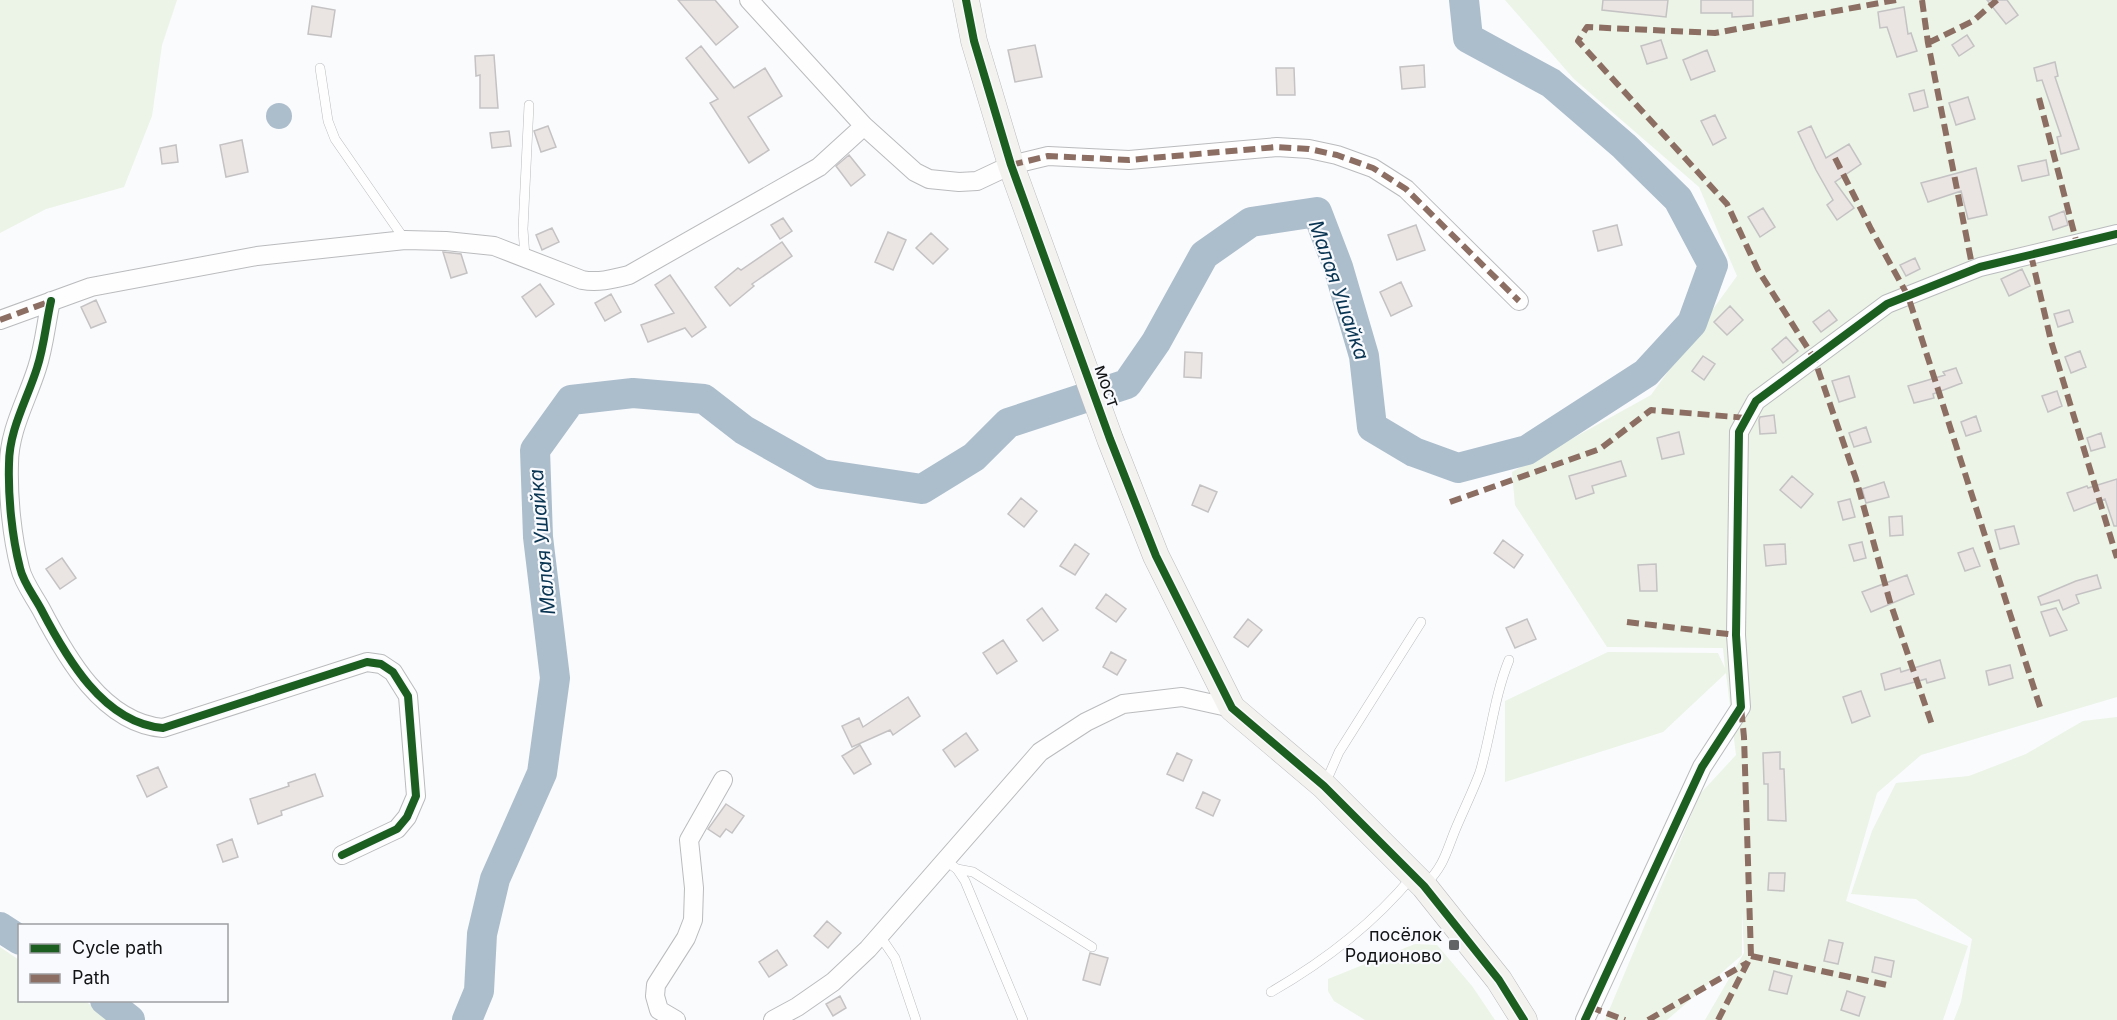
<svg xmlns="http://www.w3.org/2000/svg" width="2117" height="1020" font-family="Inter,sans-serif">
	<rect width="100%" height="100%" fill="#fafbfd"/>
	<!-- green -->
	<path fill="#ebf4e6" d="M0,0h177l-15,45 -10,71 -28,71 -78,22 -46,24z
		M1505,0h612v697l-196,58 -44,38 -31,108 122,45 -25,74h-238l39,-67 -2,-43v45l-75,65h-62l95,-226 36,-39 -10,-82 -63,59 -158,50v-81l103,-49 110,1 7,15 -2,-20 -116,-1 -92,-142 -3,-33 139,-77 86,-119 -38,-89 -125,-108z
		M2117,717v303h-163l7,-18 11,-63 -56,-40 -65,-5 21,-63 24,-48 73,-7 57,-22 57,-33z
		M1415,944l22,1 35,41 23,34h-130l-31,-19 -6,-10v-12z
		M0,947l19,13 1,40 65,1 26,19h-111z"/>
	<!-- water -->
	<path fill="#acbdcc" d="M266 116a13 13 0 1 1 26 0a13 13 0 1 1-26 0Z"/>
	<g fill="none" stroke-linecap="round" stroke-linejoin="round">
		<!-- river -->
		<path stroke="#acbdcc" stroke-width="30" d="M0,927l20,13
			M105,1000l25,20
			M467,1020l12,-29 3,-57 13,-55 47,-106 13,-95 -17,-141 -3,-87 36,-50 62,-7 71,6 40,31 78,44 100,15 52,-32 34,-34 119,-39 29,-42 48,-87 47,-33 66,-10 21,55 26,89 8,71 42,25 44,16 69,-18 119,-77 46,-50 21,-58 -35,-66 -54,-53 -73,-63 -83,-45 -4,-38"/>
	</g>
	<!-- building -->
	<path fill="#eae4e3" stroke="#c4c2c3" stroke-width="1.5" d="M678,0h37l23,27 -22,18z
		M1603,0h65l-2,17 -64,-7z
		M1701,0h52v16l-21,1v-4h-31z
		M1987,0h20l11,15 -12,9z
		M312,6l23,4 -4,27 -23,-3z
		M1904,7l4,27 3,-1 6,18 -20,6 -10,-30 -7,1 -2,-16z
		M1967,35l7,11 -15,10 -7,-11z
		M1661,40l6,18 -20,6 -6,-18z
		M1035,45l7,32 -27,5 -7,-32z
		M701,46l33,42 31,-20 17,28 -34,21 21,33 -20,13 -39,-60 8,-4 -32,-41z
		M1707,50l8,21 -24,9 -8,-20z
		M494,55l4,53h-18v-33l-4,1 -1,-20z
		M2055,62l3,14 -3,1 24,72 -18,5 -4,-17 4,-1 -19,-56 -5,1 -3,-13z
		M1424,65l1,22 -23,2 -2,-22z
		M1276,68h18l1,27h-18z
		M1924,90l4,17 -14,4 -5,-17z
		M1968,97l7,22 -19,6 -7,-22z
		M1715,115l11,23 -13,7 -12,-24z
		M548,126l8,21 -15,5 -7,-21z
		M1811,126l15,32 23,-14 12,20 -26,18 19,26 -17,12 -10,-15 6,-5 -17,-30 -18,-38z
		M509,131l2,15 -19,2 -2,-15z
		M242,140l6,32 -22,5 -6,-32z
		M176,145l2,17 -16,2 -2,-16z
		M849,155l16,20 -14,11 -15,-20z
		M2046,160l3,15 -27,6 -4,-15z
		M1976,168l11,47 -19,4 -7,-28 -33,11 -7,-19z
		M1763,208l12,19 -15,10 -12,-20z
		M2064,211l4,14 -15,5 -4,-13z
		M783,218l9,13 -12,8 -9,-14z
		M1416,225l9,25 -28,10 -9,-25z
		M1617,225l5,20 -24,6 -5,-20z
		M552,228l7,14 -17,8 -6,-15z
		M888,232l18,8 -13,30 -18,-8z
		M931,233l17,16 -15,15 -17,-16z
		M782,242l10,14 -40,28 2,2 -24,20 -15,-19 23,-19 3,2z
		M443,252l18,2 6,19 -16,5z
		M1915,258l5,11 -14,7 -6,-11z
		M2022,269l8,17 -21,10 -8,-17z
		M670,275l36,52 -14,10 -7,-9 -37,14 -7,-17 33,-12 -19,-28z
		M1401,282l11,24 -21,10 -11,-24z
		M540,284l14,20 -18,13 -14,-20z
		M611,294l10,18 -16,9 -10,-18z
		M96,300l10,22 -15,6 -10,-21z
		M1730,306l13,14 -16,15 -13,-13z
		M1829,310l8,10 -16,12 -8,-10z
		M2069,310l4,12 -15,5 -4,-13z
		M1786,337l12,14 -15,12 -11,-14z
		M2080,351l6,16 -15,6 -6,-16z
		M1185,352l17,1 -1,25 -17,-1z
		M1703,356l12,8 -11,16 -12,-9z
		M1956,368l6,15 -29,11 1,4 -20,5 -6,-17 37,-11 -2,-3z
		M1849,376l6,21 -16,5 -7,-21z
		M2057,391l5,15 -14,6 -6,-16z
		M1774,415l2,18 -16,1 -1,-14 1,-3z
		M1976,416l5,15 -15,5 -5,-14z
		M1866,427l5,15 -17,5 -5,-14z
		M1679,432l5,22 -22,5 -5,-21z
		M2101,433l4,14 -14,4 -4,-13z
		M1621,461l5,15 -34,10 2,7 -18,6 -7,-23z
		M1792,476l21,18 -12,14 -21,-18z
		M2117,479v47h-3l-9,-27 -31,12 -7,-18 20,-7 1,2z
		M1884,482l5,15 -23,6 -4,-14z
		M1200,485l17,7 -9,20 -16,-7z
		M1021,498l16,13 -13,16 -16,-13z
		M1850,499l5,18 -12,3 -5,-18z
		M1902,516l1,19 -13,1 -1,-19z
		M2014,526l5,18 -19,5 -5,-19z
		M1503,540l20,15 -9,13 -20,-15z
		M1862,542l4,16 -12,3 -5,-16z
		M1075,544l14,10 -14,21 -15,-9z
		M1785,544l1,20 -20,2 -2,-21z
		M1973,548l7,18 -15,5 -7,-18z
		M62,558l14,20 -16,11 -14,-20z
		M1656,564l1,27h-17l-2,-26z
		M1907,575l7,19 -43,18 -9,-20z
		M2097,575l4,13 -25,7 3,8 -16,7 -4,-10 -18,5 -3,-8 38,-16z
		M1106,594l20,15 -10,13 -20,-14z
		M1042,608l16,22 -15,11 -16,-21z
		M2056,608l11,22 -17,6 -9,-24z
		M1248,619l14,11 -14,17 -14,-10z
		M1527,619l9,20 -21,9 -9,-20z
		M1003,640l14,21 -20,13 -14,-21z
		M1111,652l15,8 -9,15 -14,-8z
		M1940,660l5,18 -18,5 -1,-4 -41,11 -4,-16 19,-6 1,4z
		M2010,665l3,13 -24,7 -3,-14z
		M1861,691l9,25 -18,7 -9,-26z
		M908,697l12,19 -27,19 -3,-5 -38,17 -10,-21 17,-8 4,9z
		M966,733l12,17 -23,17 -12,-17z
		M860,745l11,19 -17,10 -12,-18z
		M1780,752v17h4l2,52 -18,-1v-36h-4l-1,-31z
		M1177,753l15,7 -9,21 -16,-7z
		M158,767l9,20 -20,10 -10,-21z
		M315,774l8,22 -42,15 1,4 -24,9 -8,-25 39,-13 -1,-3z
		M1203,792l17,8 -7,16 -17,-8z
		M726,804l18,12 -12,17 -6,-4 -6,8 -12,-8z
		M232,839l6,18 -15,5 -6,-17z
		M1769,873h16l-1,18 -16,-1z
		M827,921l14,12 -13,15 -14,-12z
		M1829,940l14,3 -5,21 -14,-3z
		M777,950l10,15 -18,12 -10,-15z
		M1090,953l18,5 -8,27 -17,-5z
		M1875,957l19,4 -3,16 -19,-5z
		M1774,971l18,5 -5,18 -18,-4z
		M1847,991l18,6 -6,19 -18,-6z
		M840,996l6,12 -13,8 -7,-12z"/>
	<g fill="none" stroke-linecap="round" stroke-linejoin="round">
		<defs>
			<path id="lane" d="M320,68l8,53 7,18 70,101
				M525,257l-2,-28 6,-124
				M1325,784l14,-32 82,-130
				M946,861l11,8 8,12 58,139
				M957,869l16,3 119,75
				M1426,884c19,-20 20,-32 30,-56 8,-19 17,-37 24,-56 11,-37 14,-75 29,-112
				M880,936l15,22 21,62
				M1271,992c54,-31 101,-67 141,-115"/>
			<path id="street" d="M749,0l115,126 51,46 14,7 30,3 18,-1 34,-16 37,-9 81,4 148,-13 32,2 28,6 36,13 33,21 113,112
				M51,301c-5,22 -7,46 -14,67 -10,32 -28,62 -28,96 -1,33 3,73 11,104 3,14 14,28 21,41 25,48 62,114 122,119l204,-66 14,2 12,8 15,24 8,100 -9,21 -10,12 -55,26
				M0,320l91,-33 166,-31 148,-16 41,1 48,5 88,34c17,3 31,-1 47,-5l190,-108 45,-41
				M676,1020l-17,-10 -4,-14 1,-11 30,-47 7,-18 1,-32 -5,-48 34,-60
				M773,1020l24,-13 36,-25 35,-33 172,-197 46,-30 37,-18 59,-7 50,11
				M1585,1020l117,-253 39,-60 -5,-72 3,-203 17,-31 131,-97 93,-37 137,-33"/>
			<path id="secondary" d="M966,0l8,41 37,124 99,274 46,117 76,152 92,78 100,100 75,94 25,40"/>
		</defs>
		<!-- lane casing -->
		<use href="#lane" stroke="#babbbd" stroke-width="10"/>
		<!-- street casing -->
		<use href="#street" stroke="#babbbd" stroke-width="20"/>
		<!-- secondary casing -->
		<use href="#secondary" stroke="#babbbd" stroke-width="27"/>
		<!-- lane -->
		<use href="#lane" stroke="#fefeff" stroke-width="9"/>
		<!-- street -->
		<use href="#street" stroke="#fefeff" stroke-width="18"/>
		<!-- secondary -->
		<use href="#secondary" stroke="#f3f2ef" stroke-width="26"/>
		<!-- quiet -->
		<path stroke="#8d6e63" stroke-width="6" stroke-dasharray="12 6" stroke-linecap="butt" d="M1896,0l-181,33 -128,-6 -9,14 149,163 31,66 56,88 42,121 34,123 42,123
			M1922,0l6,43 45,227
			M1928,43l45,-22 24,-21
			M2039,98l38,146
			M1835,158l36,71 37,67 132,411
			M1011,165l37,-9 81,4 148,-13 32,2 28,6 36,13 33,21 113,112
			M2031,255l20,86 66,217
			M0,320l51,-19
			M1450,502l150,-53 51,-39 96,8
			M1627,622l109,13
			M1751,956l136,29
			M1590,1007l35,13
			M1648,1020l99,-57
			M1718,1020l33,-64 -7,-219 -3,-30"/>
		<defs>
			<path id="cycleway" d="M966,0l8,41 37,124 99,274 46,117 76,152 92,78 100,100 75,94 25,40
				M51,301c-5,22 -7,46 -14,67 -10,32 -28,62 -28,96 -1,33 3,73 11,104 3,14 14,28 21,41 25,48 62,114 122,119l204,-66 14,2 12,8 15,24 8,100 -9,21 -10,12 -55,26
				M1585,1020l117,-253 39,-60 -5,-72 3,-203 17,-31 131,-97 93,-37 137,-33"/>
		</defs>
		<!-- cycleway casing -->
		<use href="#cycleway" stroke="#f9fafe" stroke-width="11"/>
		<!-- cycleway -->
		<use href="#cycleway" stroke="#1b5e20" stroke-width="8"/>
	</g>
	<!-- markers -->
	<rect fill="#636466" stroke="#f9fafe" stroke-width="2" x="1448" y="939" width="12" height="12" rx="3"/>
	<g text-anchor="middle" stroke-width="4.5" stroke-linejoin="round" paint-order="stroke">
		<!-- street labels -->
		<g font-size="18" fill="#121315" stroke="#f9fafe">
			<text transform="translate(1107 386) rotate(71)" y="6">мост</text>
		</g>
		<!-- poi labels -->
		<g font-size="18" fill="#121315" stroke="#f9fafe" text-anchor="end">
			<text x="1442" y="941">посёлок<tspan x="1442" dy="21">Родионово</tspan></text>
		</g>
		<!-- water labels -->
		<g font-size="20" font-style="italic" fill="#093553" stroke="#f9fafe">
			<text transform="translate(1339 290) rotate(71)" y="7">Малая Ушайка</text>
			<text transform="translate(542 542) rotate(-95)" y="7">Малая Ушайка</text>
		</g>
	</g>
	<!-- legend -->
	<rect x="18" y="924" width="210" height="78" fill="#f9fafe" stroke="#9d9ea1" stroke-width="1.5"/>
	<rect x="30" y="944" width="30" height="9" fill="#1b5e20" stroke="#9d9ea1" stroke-width="1.5"/>
	<text x="72" y="954" font-size="18" fill="#121315">Cycle path</text>
	<rect x="30" y="974" width="30" height="9" fill="#8d6e63" stroke="#9d9ea1" stroke-width="1.5"/>
	<text x="72" y="984" font-size="18" fill="#121315">Path</text>
</svg>
